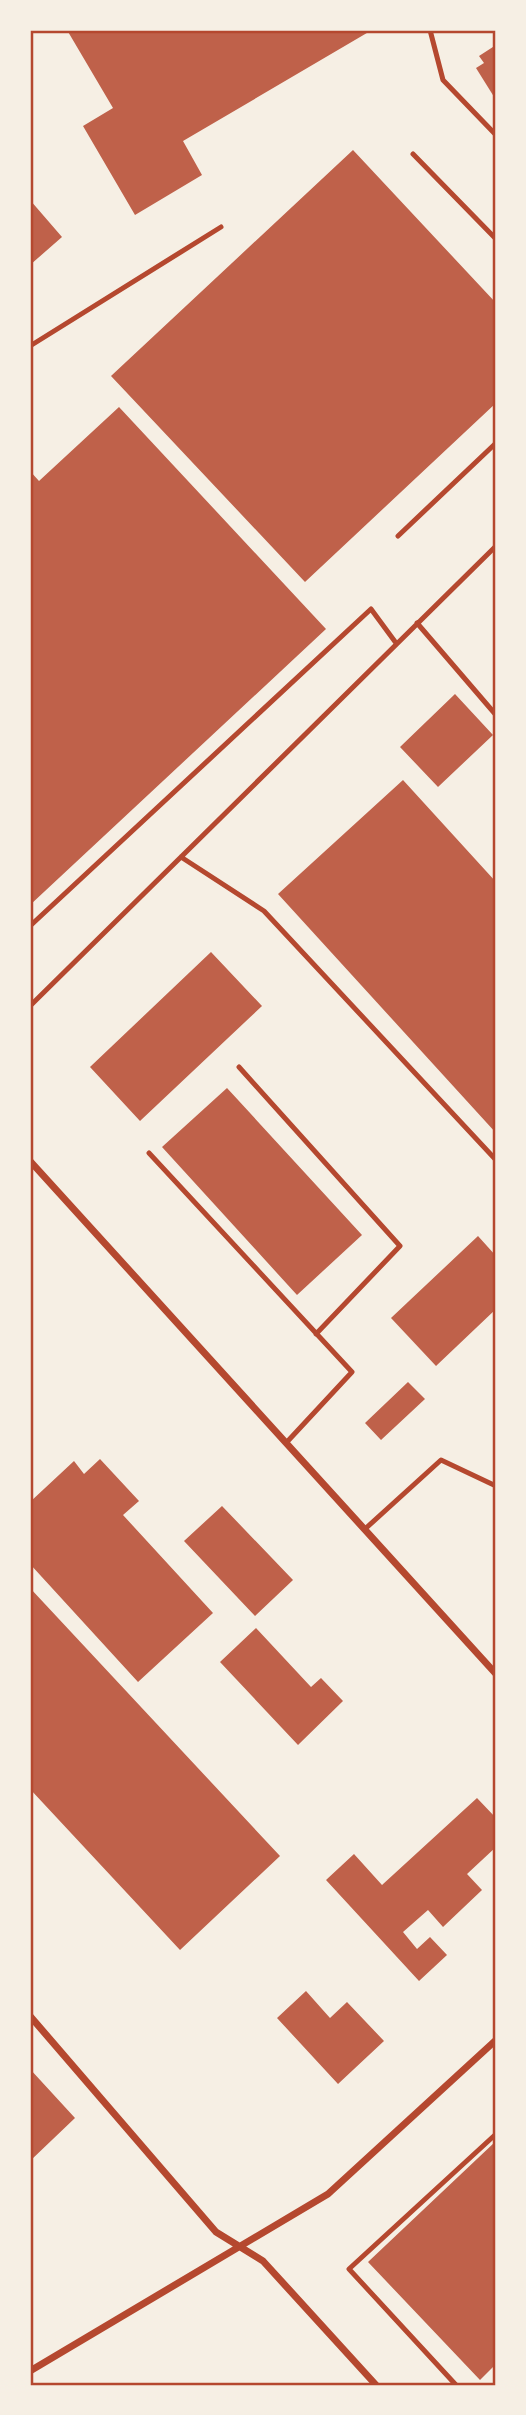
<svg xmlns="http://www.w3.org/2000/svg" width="526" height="2415" font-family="'Golos Text',sans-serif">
	<rect width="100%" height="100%" fill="#f6efe4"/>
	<!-- building -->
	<path fill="#bf614a" d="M67,30h305l-189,111 19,34 -67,40 -52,-89 30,-18z
		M496,45v55l-20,-32 8,-5 -5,-7z
		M353,150l143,153v100l-191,179 -194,-206z
		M30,200l32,37 -32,28z
		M119,407l207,222 -296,276v-434l9,10z
		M455,694l38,41 -55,52 -38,-40z
		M403,780l93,102v251l-218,-239z
		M211,952l51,54 -122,115 -50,-54z
		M227,1088l135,147 -65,60 -135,-148z
		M478,1236l18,20v53l-60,57 -45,-48z
		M408,1382l17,17 -44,41 -16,-17z
		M100,1459l39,42 -16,14 90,98 -75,69 -108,-118v-62l44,-41 10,13z
		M222,1506l71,74 -38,36 -71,-75z
		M30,1588l250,268 -100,94 -150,-161z
		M256,1628l55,59 10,-9 22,23 -45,44 -78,-83z
		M477,1798l19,20v29l-29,27 15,16 -39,37 -15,-17 -25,22 14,17 13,-12 17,18 -28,26 -93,-101 28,-26 28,31z
		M306,1991l24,27 17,-16 37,39 -46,43 -61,-66z
		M30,2069l45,49 -45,43z
		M496,2141v223l-16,16 -112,-118z"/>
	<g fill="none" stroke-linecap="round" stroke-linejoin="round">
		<!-- service -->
		<path stroke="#b5482f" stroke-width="5" d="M430,30l13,50 53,55
			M413,154l83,85
			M30,346l191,-119
			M398,536l98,-93
			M417,623l79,92
			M181,857l83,54 232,249
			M30,926l341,-317 25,34
			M30,1006l466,-460
			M239,1067l161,179 -84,88
			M149,1153l203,219 -66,71
			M365,1529l76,-69 55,26
			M456,2385l-107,-116 147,-135"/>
		<!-- minor -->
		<path stroke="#b5482f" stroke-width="7" d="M30,1161l466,513
			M30,2016l186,216 47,29 113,124
			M30,2371l298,-177 168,-154"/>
	</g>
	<!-- border -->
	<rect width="526" height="2415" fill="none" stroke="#f6efe4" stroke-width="63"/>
	<rect x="32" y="32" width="462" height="2352" fill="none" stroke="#b5482f" stroke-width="2.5"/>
</svg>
